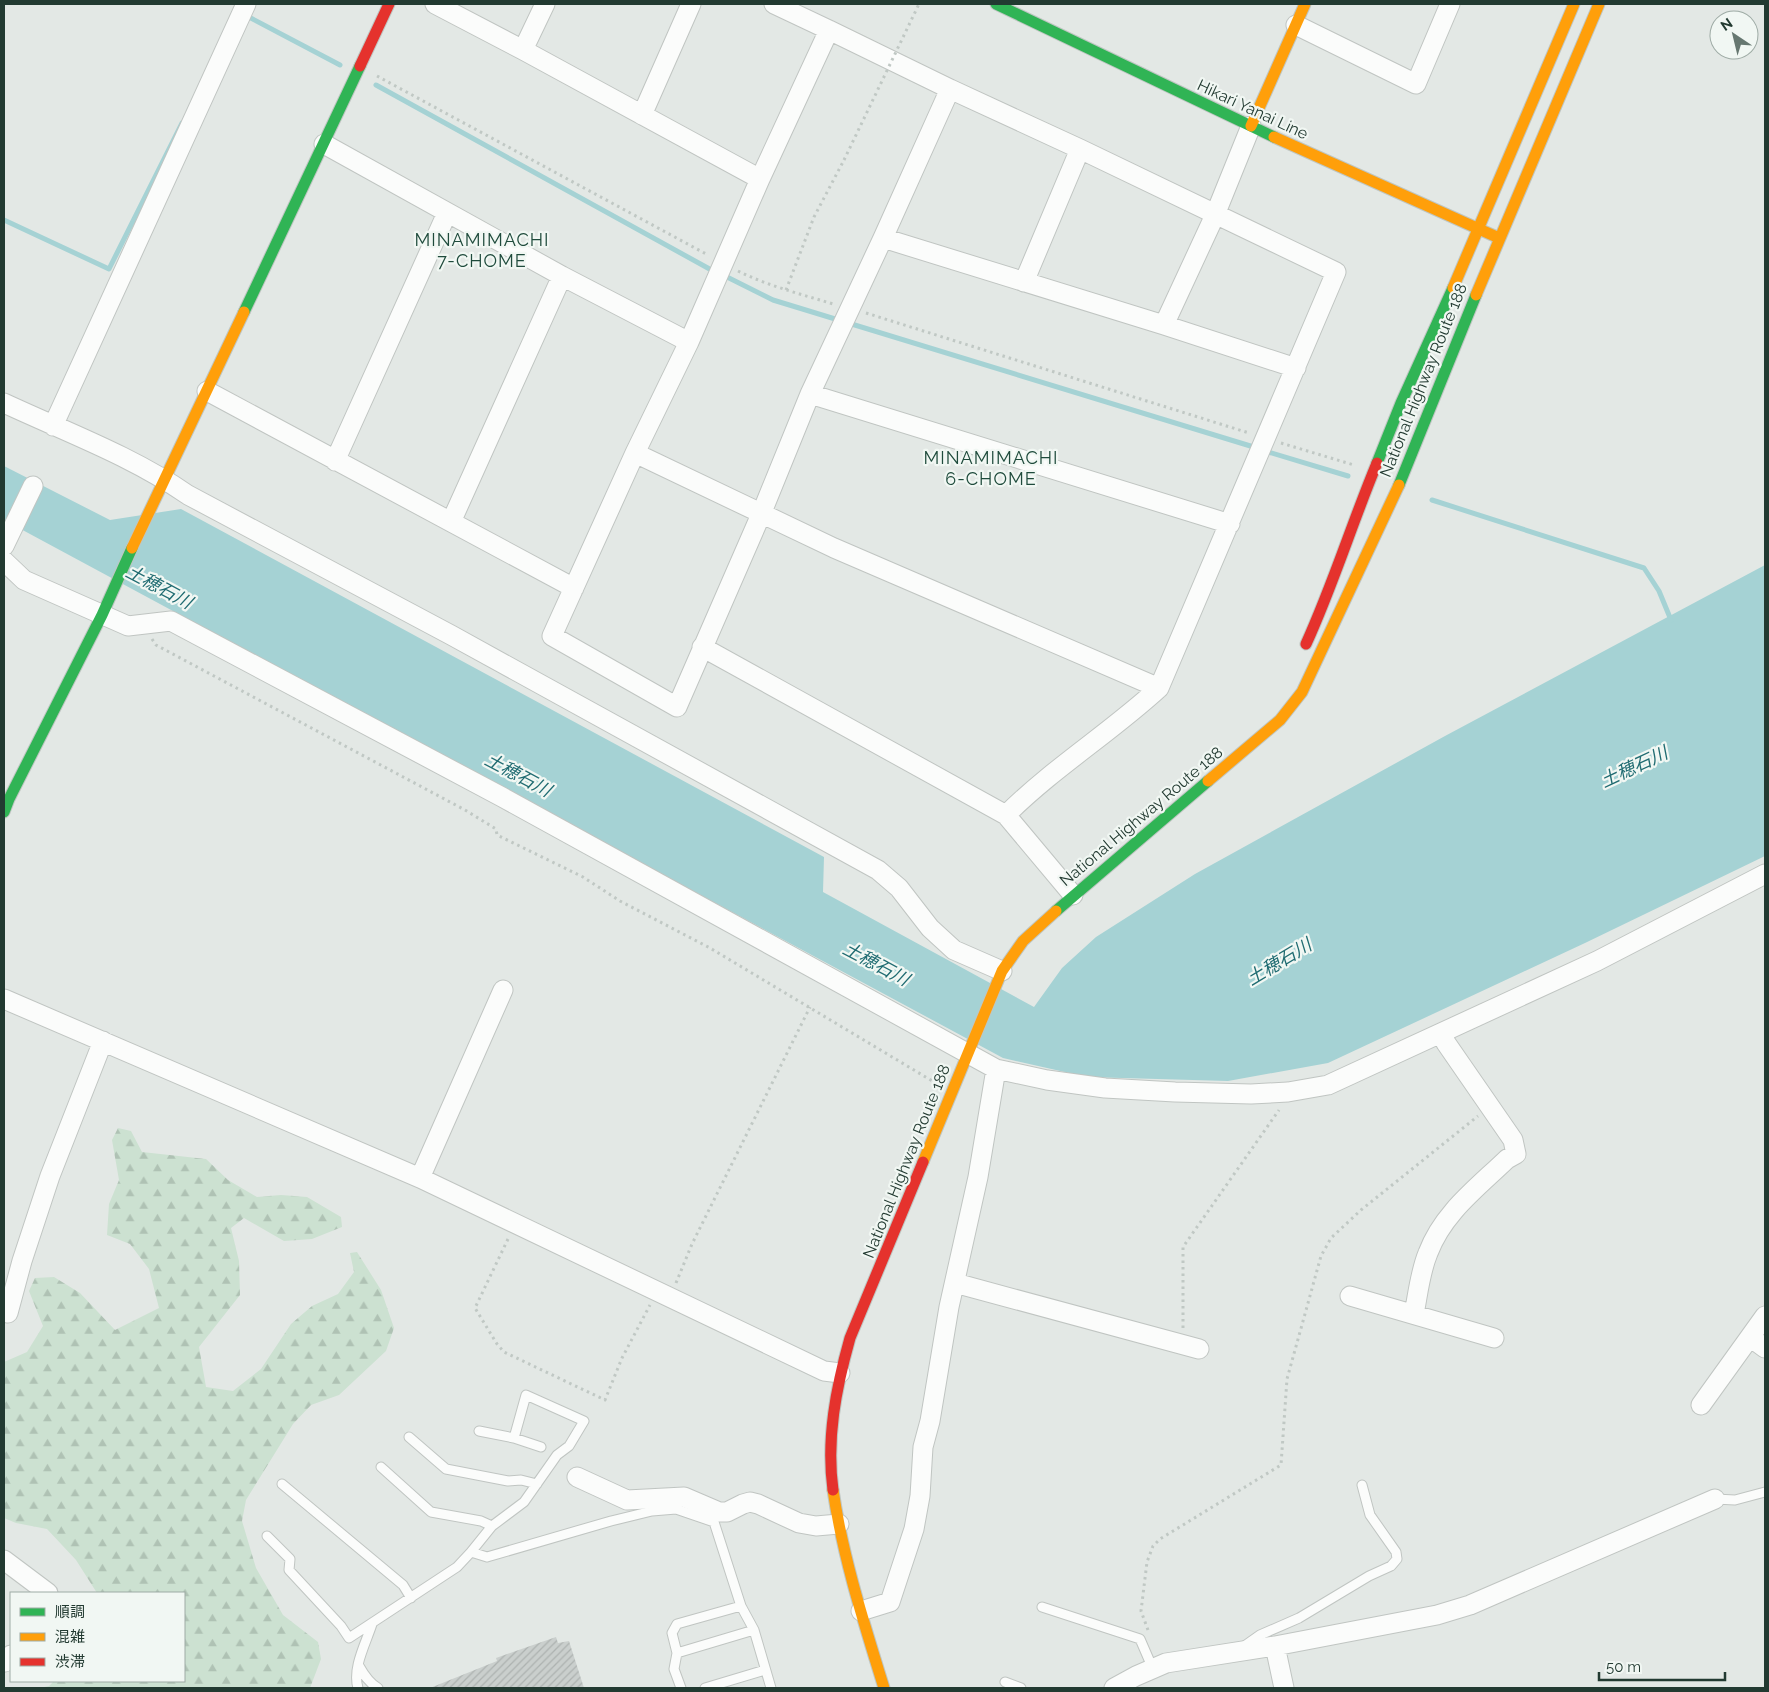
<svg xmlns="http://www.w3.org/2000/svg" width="1769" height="1692" font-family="Raleway,'Noto Sans JP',sans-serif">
	<defs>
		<pattern id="forest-firs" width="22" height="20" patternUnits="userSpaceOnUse" patternTransform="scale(1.25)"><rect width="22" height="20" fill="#cce1d1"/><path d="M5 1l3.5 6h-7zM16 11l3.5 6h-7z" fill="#afc2b4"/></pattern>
		<pattern id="building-hatch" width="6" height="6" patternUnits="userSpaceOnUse" patternTransform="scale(1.25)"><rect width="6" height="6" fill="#cacfcd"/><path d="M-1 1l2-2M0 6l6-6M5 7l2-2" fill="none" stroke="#adb2b0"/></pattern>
	</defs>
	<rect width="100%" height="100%" fill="#e3e8e5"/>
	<!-- forest -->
	<path fill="url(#forest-firs)" d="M118,1128l13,3 11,21 64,7 22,21 29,17 24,-2 26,2 34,20 1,10 -30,12 -28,2 -40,-23 -13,10 8,33 1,34 -41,52 7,40 27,4 28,-22 30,-45 21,-18 26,-12 16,-22 -4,-19 7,-1 24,38 13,38 -8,23 -47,44 -28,10 -18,19 -47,76 -4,21 14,47 27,47 35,27 3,17 -11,29h-270l9,-2 5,-5h130v-88h-87l-21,-33 -29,-31 -31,-6 -12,-5v-156l23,-10 16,-26 -14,-35 6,-13 19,-1 26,16 35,37 44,-22 -10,-39 -19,-25 -23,-9 2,-31 10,-24 -7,-40z"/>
	<!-- water -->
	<path fill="#a5d2d4" d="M4,466l106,54 71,-11 643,348 -1,35 211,115 28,-39 34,-31 99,-63 250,-138 320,-171v291l-180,87 -257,120 -100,18 -141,-4 -84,-19 -999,-538z"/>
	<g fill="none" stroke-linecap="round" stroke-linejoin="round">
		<!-- stream -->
		<path stroke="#a5d2d4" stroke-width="5" d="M245,15l95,50
			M376,85l339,187
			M4,220l105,49 73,-146
			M723,275l50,25 484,148
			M1265,451l83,25
			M1432,500l212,68 15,23 12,29"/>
	</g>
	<!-- building -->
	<path fill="url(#building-hatch)" d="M556,1637l2,6 11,-2 15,47h-154l67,-27 -1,-3z"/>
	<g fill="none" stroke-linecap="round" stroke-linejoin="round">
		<defs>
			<path id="lane" d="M479,1431l35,7 27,9
				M409,1437l37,32 62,12 13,-1 16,4
				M381,1467l50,45 50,9 11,5
				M282,1484l121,101 8,13
				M1715,1499l20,1 30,-8
				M267,1536l23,23 -1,11 52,56 8,12 108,-71 14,-15 16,5 124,-36 41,-10 24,-2 38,13 27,84 13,24
				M471,1552l21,-26 32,-24 33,-47 12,-9 15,-25 -58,-26 -12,43
				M1042,1607l98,32 13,30
				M1243,1647l17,-12 39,-17 70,-42 22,-10 6,-7 -1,-7 -26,-37 -8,-30
				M677,1653l-5,-20 5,-9 64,-18
				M359,1666c5,9 10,17 19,22
				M1005,1682l16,6
				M358,1688c-6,-20 8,-45 14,-64
				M681,1688l-7,-19 3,-16 77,-23 17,58
				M705,1688l60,-18"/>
			<path id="street" d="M435,4l88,46 237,129
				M774,4l55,26 -69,149 -71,163 -54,111 -83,183 125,71 85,-195 48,-118 73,-156 67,-149 130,60 256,123 -177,416c-49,45 -106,80 -153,127
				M1296,25l120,59 34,-80
				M829,30l121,59
				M523,50l22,-46
				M642,115l49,-111
				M324,144l238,132 127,66
				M883,238l281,87 132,43
				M1024,282l56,-133
				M1164,325l51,-110 36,-89
				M207,391l367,197
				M810,394l420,130
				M4,403c62,29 128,53 184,92l263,140 427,235 21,18 31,40 24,22 48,21
				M53,426l193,-422
				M635,453l199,95 325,140
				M335,461l112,-248
				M451,522l111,-246
				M4,546l29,-60
				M4,561l20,19 104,46 43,-5 331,176 494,272 51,11 58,8 70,4 76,2 37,-2 40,-7 269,-124 168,-87
				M702,647l304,168 67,80
				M4,999l416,179 404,193 16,2
				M420,1178l83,-188
				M955,1283l244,66
				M1350,1296l144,42
				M8,1313l14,-52 28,-85 53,-135
				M1414,1314c4,-20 6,-42 14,-61 15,-40 49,-65 79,-94l9,-5 -3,-14 -67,-97 -5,-10
				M1750,1337l15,11
				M1701,1405l64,-89
				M577,1477l50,23 57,-3 35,15h8l16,-8 7,-2 8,2 41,19 17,3 23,-2
				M4,1560l44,33
				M861,1611l29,-9 24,-73 6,-33 3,-49 7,-26 19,-114 29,-130 18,-108
				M1275,1646l9,42
				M5,1662l6,-7
				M1114,1688l22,-12 30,-13 109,-17 162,-31 33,-10 245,-106"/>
			<path id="fast" d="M996,4l278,133
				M244,312l116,-246
				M1377,463l24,-60 52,-115
				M1399,485l77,-190
				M4,812l5,-13 93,-184 30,-67
				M1056,911l152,-130"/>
			<path id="slow" d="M1251,126l54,-122
				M1274,137l225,101
				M1453,288l121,-284
				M1476,295l123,-291
				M132,548l112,-236
				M1208,781l72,-61 22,-28 97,-207
				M923,1162l79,-191 21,-30 33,-30
				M833,1490c10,68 31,133 51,198"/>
			<path id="jam" d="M360,66l29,-62
				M1306,644c27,-59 46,-121 71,-181
				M833,1490c-7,-51 3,-102 17,-152l73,-176"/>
		</defs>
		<!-- lane casing -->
		<use href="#lane" stroke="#c0c5c2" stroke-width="11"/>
		<!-- street casing -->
		<use href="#street" stroke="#c0c5c2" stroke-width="21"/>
		<!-- fast casing -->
		<use href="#fast" stroke="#bfc6c2" stroke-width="13"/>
		<!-- slow casing -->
		<use href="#slow" stroke="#bfc6c2" stroke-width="13"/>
		<!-- jam casing -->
		<use href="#jam" stroke="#bfc6c2" stroke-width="13"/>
		<!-- path -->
		<path stroke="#c0c8c4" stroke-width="3" stroke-dasharray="2.5 4" stroke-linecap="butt" d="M377,76l331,179
			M738,271c30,15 63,23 95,33
			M786,290l28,-73 30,-57
			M866,313l383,120
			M1281,443l73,22
			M152,639l4,6 309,165 31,19 1,6 86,42 37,24 90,47 224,134
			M508,1239l-33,69 22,36 7,8 101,48 17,-42 28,-53
			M676,1283l16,-39 118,-237
			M1183,1328v-81l96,-137
			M1148,1630l-7,-19 6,-49 6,-16 7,-7 121,-74 6,-86 34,-123 10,-18 30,-28 117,-94"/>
		<!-- lane -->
		<use href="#lane" stroke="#fbfcfb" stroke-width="9"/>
		<!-- street -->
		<use href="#street" stroke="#fbfcfb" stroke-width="19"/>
		<!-- fast -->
		<use href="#fast" stroke="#30b455" stroke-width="11"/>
		<!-- slow -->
		<use href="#slow" stroke="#ff9f0a" stroke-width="11"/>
		<!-- jam -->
		<use href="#jam" stroke="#e5322d" stroke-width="11"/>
		<!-- path-bridge -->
		<path stroke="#c0c8c4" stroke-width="3" stroke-dasharray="2.5 4" stroke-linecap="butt" d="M844,160l75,-156"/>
	</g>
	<g text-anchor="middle" stroke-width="4.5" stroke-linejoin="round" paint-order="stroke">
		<!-- street labels -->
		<g font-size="16" fill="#223a31" stroke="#f1f7f3">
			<text transform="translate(1253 109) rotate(25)" y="6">Hikari Yanai Line</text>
			<text transform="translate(1423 380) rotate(-68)" y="6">National Highway Route 188</text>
			<text transform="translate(1141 816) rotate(-40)" y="6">National Highway Route 188</text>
			<text transform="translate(906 1161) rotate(-68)" y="6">National Highway Route 188</text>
		</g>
		<!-- neighbourhood labels -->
		<g font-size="18" letter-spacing="1" fill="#1f4b3c" stroke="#f1f7f3">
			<text x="482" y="246">MINAMIMACHI<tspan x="482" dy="21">7-CHOME</tspan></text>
			<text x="991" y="464">MINAMIMACHI<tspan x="991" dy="21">6-CHOME</tspan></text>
		</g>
		<!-- water labels -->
		<g font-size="18" font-style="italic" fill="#206c72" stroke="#f1f7f3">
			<text transform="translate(159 587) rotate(28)" y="6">土穂石川</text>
			<text transform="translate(1634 767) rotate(-25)" y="6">土穂石川</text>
			<text transform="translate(518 775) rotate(28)" y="6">土穂石川</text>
			<text transform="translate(1279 962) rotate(-31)" y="6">土穂石川</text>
			<text transform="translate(876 964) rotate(28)" y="6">土穂石川</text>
		</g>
	</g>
	<!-- border -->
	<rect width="1769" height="1692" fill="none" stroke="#223a31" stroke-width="10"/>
	<!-- legend -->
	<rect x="10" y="1592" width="175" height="90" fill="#f1f7f3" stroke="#9eaba5"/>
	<rect x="20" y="1608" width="25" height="8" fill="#30b455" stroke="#9eaba5"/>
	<text x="55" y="1617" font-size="15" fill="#223a31">順調</text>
	<rect x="20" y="1633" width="25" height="8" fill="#ff9f0a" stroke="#9eaba5"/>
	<text x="55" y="1642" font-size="15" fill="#223a31">混雑</text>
	<rect x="20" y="1658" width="25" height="8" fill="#e5322d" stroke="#9eaba5"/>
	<text x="55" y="1667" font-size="15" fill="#223a31">渋滞</text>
	<!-- north arrow -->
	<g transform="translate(1734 35) rotate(325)"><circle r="24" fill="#f1f7f3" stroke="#9eaba5"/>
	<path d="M0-4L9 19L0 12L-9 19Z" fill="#667770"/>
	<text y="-8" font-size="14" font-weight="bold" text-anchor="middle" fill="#223a31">N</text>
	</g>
	<!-- scale -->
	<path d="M1599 1672v8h126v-8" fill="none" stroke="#223a31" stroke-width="2.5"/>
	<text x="1606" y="1672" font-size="15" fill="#223a31" stroke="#f1f7f3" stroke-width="4" paint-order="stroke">50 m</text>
</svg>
